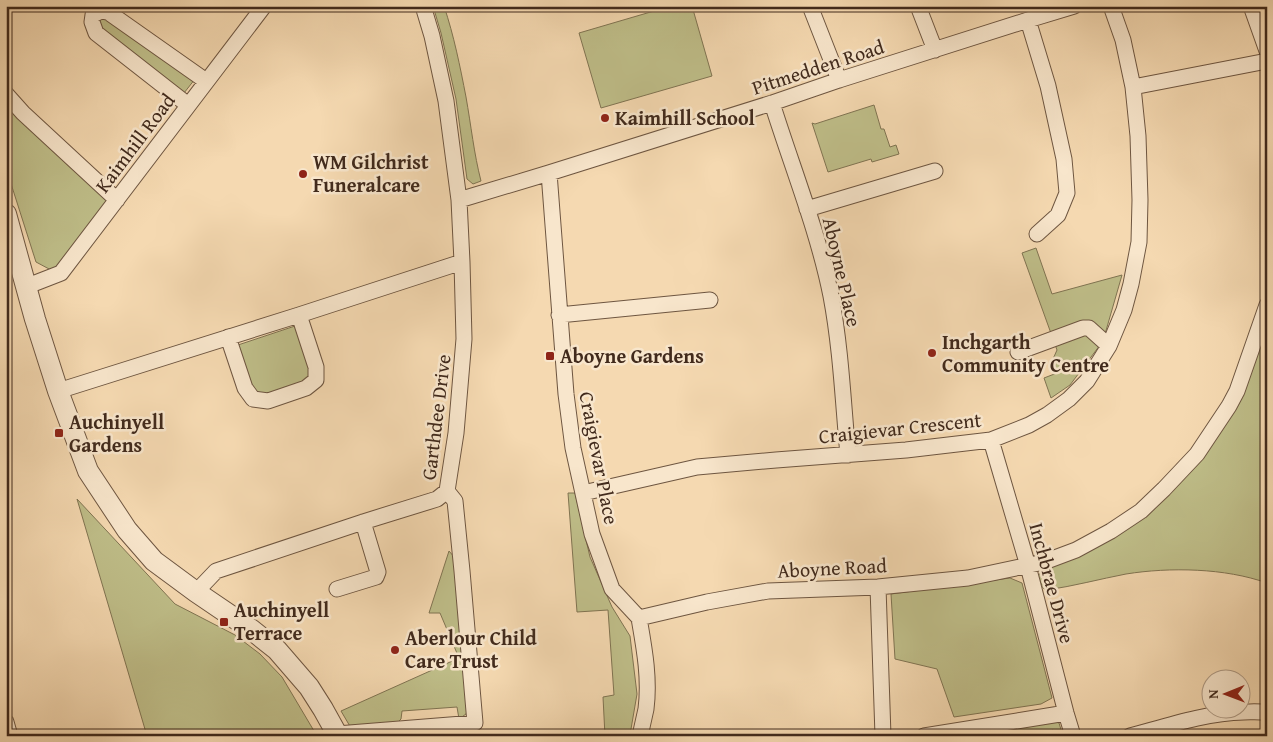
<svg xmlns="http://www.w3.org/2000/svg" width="1273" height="742" font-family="'Gentium Book Plus',serif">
	<rect width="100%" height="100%" fill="#f5d9b1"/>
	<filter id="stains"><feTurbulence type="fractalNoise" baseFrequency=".004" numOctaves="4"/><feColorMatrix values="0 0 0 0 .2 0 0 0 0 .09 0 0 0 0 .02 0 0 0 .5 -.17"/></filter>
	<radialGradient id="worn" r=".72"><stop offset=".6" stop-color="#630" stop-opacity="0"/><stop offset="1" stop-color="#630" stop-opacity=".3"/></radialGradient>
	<!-- green -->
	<path fill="#bfbe89" stroke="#807452" d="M433,6h11c10,30 16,60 22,91 5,28 8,57 15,84l-8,3 -6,-5 -11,-80 -15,-66z
		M671,6h21l20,70 -111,32 -22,-75z
		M101,18l18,6 76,55 -11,14 -76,-55 -10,-15z
		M6,101l103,100 -49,66 -9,3 -15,-8 -30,-94z
		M874,105l7,24h3l6,18 6,-2 3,9 -27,8 -1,-3 -43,13 -16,-49 3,1z
		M1036,248l16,46 70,-19 -19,66 -33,44 -19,13 -7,-20 13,-5 -4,-14 4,-9 -35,-97z
		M1267,324v259c-42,-15 -97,-16 -141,-9 -26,5 -52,12 -79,16l-4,-2 -5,-12 6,-8 138,-88z
		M298,325l12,48 -4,8 -37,16 -17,-6 -17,-45z
		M568,493h7l15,64 22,50 18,29 7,58 -6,35 -3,7h-23l-2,-39 11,-2 -6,-85 -31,2z
		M77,499l98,105 60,31 25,19 22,23 35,59h-170z
		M449,551l6,7 15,147 -4,9 -7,5 -2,-12 -55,4 -1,8 -5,5 -45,4 -10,-17 118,-53 -19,-45h-11z
		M1010,578l12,5 30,115 -11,6 -87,13 -17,-48 -42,-10 -4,-65z
		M1055,721l4,2 4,13h-8l-2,-6 -18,6h-74z"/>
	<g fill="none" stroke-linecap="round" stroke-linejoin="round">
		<defs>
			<path id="minor" d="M423,6l9,30 14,65 13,99 3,62 2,77 -8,94 -9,58
				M810,6l29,74
				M918,6l17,44
				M1251,6l16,45
				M1028,20l20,66 16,73 3,34 -9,22 -21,19
				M1133,87l134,-26
				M6,94l17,19 94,87
				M772,103c20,64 46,128 59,193 10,53 12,106 17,159
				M188,105l-92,-72 -4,-11 1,-7 8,-4 7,1 98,69
				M549,173l17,221 7,54 19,86 20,55 27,29
				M459,200l90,-27 223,-70 67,-23 189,-60 46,-14
				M807,209l128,-38
				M25,287l36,-14 203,-267
				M559,315l151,-15
				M228,337l17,51 8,11 15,2 38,-13 10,-8v-13l-17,-52
				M1018,352l65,-24h6l20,18
				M58,391l241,-76 163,-53
				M991,440l37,126 38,147 7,23
				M583,493l114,-26 79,-7 130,-10 85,-10 38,-15 18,-10 22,-16 18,-18 22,-35 15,-36 7,-26 8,-42 1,-42 -2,-64 -5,-49 -10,-47 -12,-34
				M878,587l5,149
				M337,589l39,-12 2,-5 -15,-50
				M196,592l20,-21 147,-49 74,-23 10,-8
				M639,618l68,-16 61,-11 110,-4 90,-9 76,-16 32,-12 35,-19 30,-20 23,-22 33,-35 32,-48 8,-15 30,-86
				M639,618c5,29 11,60 7,91 -2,9 -4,18 -6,27
				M6,722l4,14
				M337,734l138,-11 -13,-152 -7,-70 -8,-10
				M924,736l142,-23
				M1130,736c37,-10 75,-23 114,-24 8,0 15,-1 23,1"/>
			<path id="tertiary" d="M6,214l29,105 23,72 30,80 39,59 27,31 42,31 56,38 25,20 32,37 14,22 15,27"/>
		</defs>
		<!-- minor casing -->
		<use href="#minor" stroke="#6e5641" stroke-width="17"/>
		<!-- tertiary casing -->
		<use href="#tertiary" stroke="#6e5641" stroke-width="22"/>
		<!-- minor -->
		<use href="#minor" stroke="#f8e6cc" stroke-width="15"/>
		<!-- tertiary -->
		<use href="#tertiary" stroke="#f8e6cc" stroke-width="20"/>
	</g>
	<!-- markers -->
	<g fill="#8f2418" stroke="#f8e6cc" stroke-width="2">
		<circle cx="605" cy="118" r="5"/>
		<circle cx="303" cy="174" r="5"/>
		<circle cx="932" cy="353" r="5"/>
		<rect x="545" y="351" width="10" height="10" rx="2.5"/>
		<rect x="54" y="428" width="10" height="10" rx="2.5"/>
		<rect x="219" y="617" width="10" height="10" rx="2.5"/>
		<circle cx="395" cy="650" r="5"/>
	</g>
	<g text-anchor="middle" stroke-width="5" stroke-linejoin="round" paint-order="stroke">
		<!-- street labels -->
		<g font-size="20" fill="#412a1c" stroke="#f8e6cc">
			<text transform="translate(818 67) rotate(-18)" y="7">Pitmedden Road</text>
			<text transform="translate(135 143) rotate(-53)" y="7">Kaimhill Road</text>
			<text transform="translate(842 272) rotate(77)" y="7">Aboyne Place</text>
			<text transform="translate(436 417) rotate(-83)" y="7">Garthdee Drive</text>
			<text transform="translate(900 428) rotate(-6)" y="7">Craigievar Crescent</text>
			<text transform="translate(599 458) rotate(79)" y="7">Craigievar Place</text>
			<text transform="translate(832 568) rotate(-3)" y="7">Aboyne Road</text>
			<text transform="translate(1052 583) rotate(75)" y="7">Inchbrae Drive</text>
		</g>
		<!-- poi labels -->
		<g font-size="20" font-weight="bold" fill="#412a1c" stroke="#f8e6cc" text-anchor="start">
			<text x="615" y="125">Kaimhill School</text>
			<text x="313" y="169">WM Gilchrist<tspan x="313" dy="23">Funeralcare</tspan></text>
			<text x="942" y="349">Inchgarth<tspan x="942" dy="23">Community Centre</tspan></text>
			<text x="560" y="363">Aboyne Gardens</text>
			<text x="69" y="429">Auchinyell<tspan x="69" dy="23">Gardens</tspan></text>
			<text x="234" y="617">Auchinyell<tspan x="234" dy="23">Terrace</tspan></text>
			<text x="405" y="645">Aberlour Child<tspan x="405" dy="23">Care Trust</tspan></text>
		</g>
	</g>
	<!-- margin -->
	<rect width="1273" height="742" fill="none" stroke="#f5d9b1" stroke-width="25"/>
	<rect x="8" y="8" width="1258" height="727" fill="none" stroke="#412a1c" stroke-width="2.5"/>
	<rect x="12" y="12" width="1248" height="717" fill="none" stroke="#412a1c"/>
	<!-- north arrow -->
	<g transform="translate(1226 694) rotate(269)"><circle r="24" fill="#f8e6cc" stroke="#af9b86"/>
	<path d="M0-4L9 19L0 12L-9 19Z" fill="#8f2418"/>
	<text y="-8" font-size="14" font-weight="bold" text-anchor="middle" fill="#412a1c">N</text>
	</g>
	<rect width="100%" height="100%" filter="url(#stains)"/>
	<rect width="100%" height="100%" fill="url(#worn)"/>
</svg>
